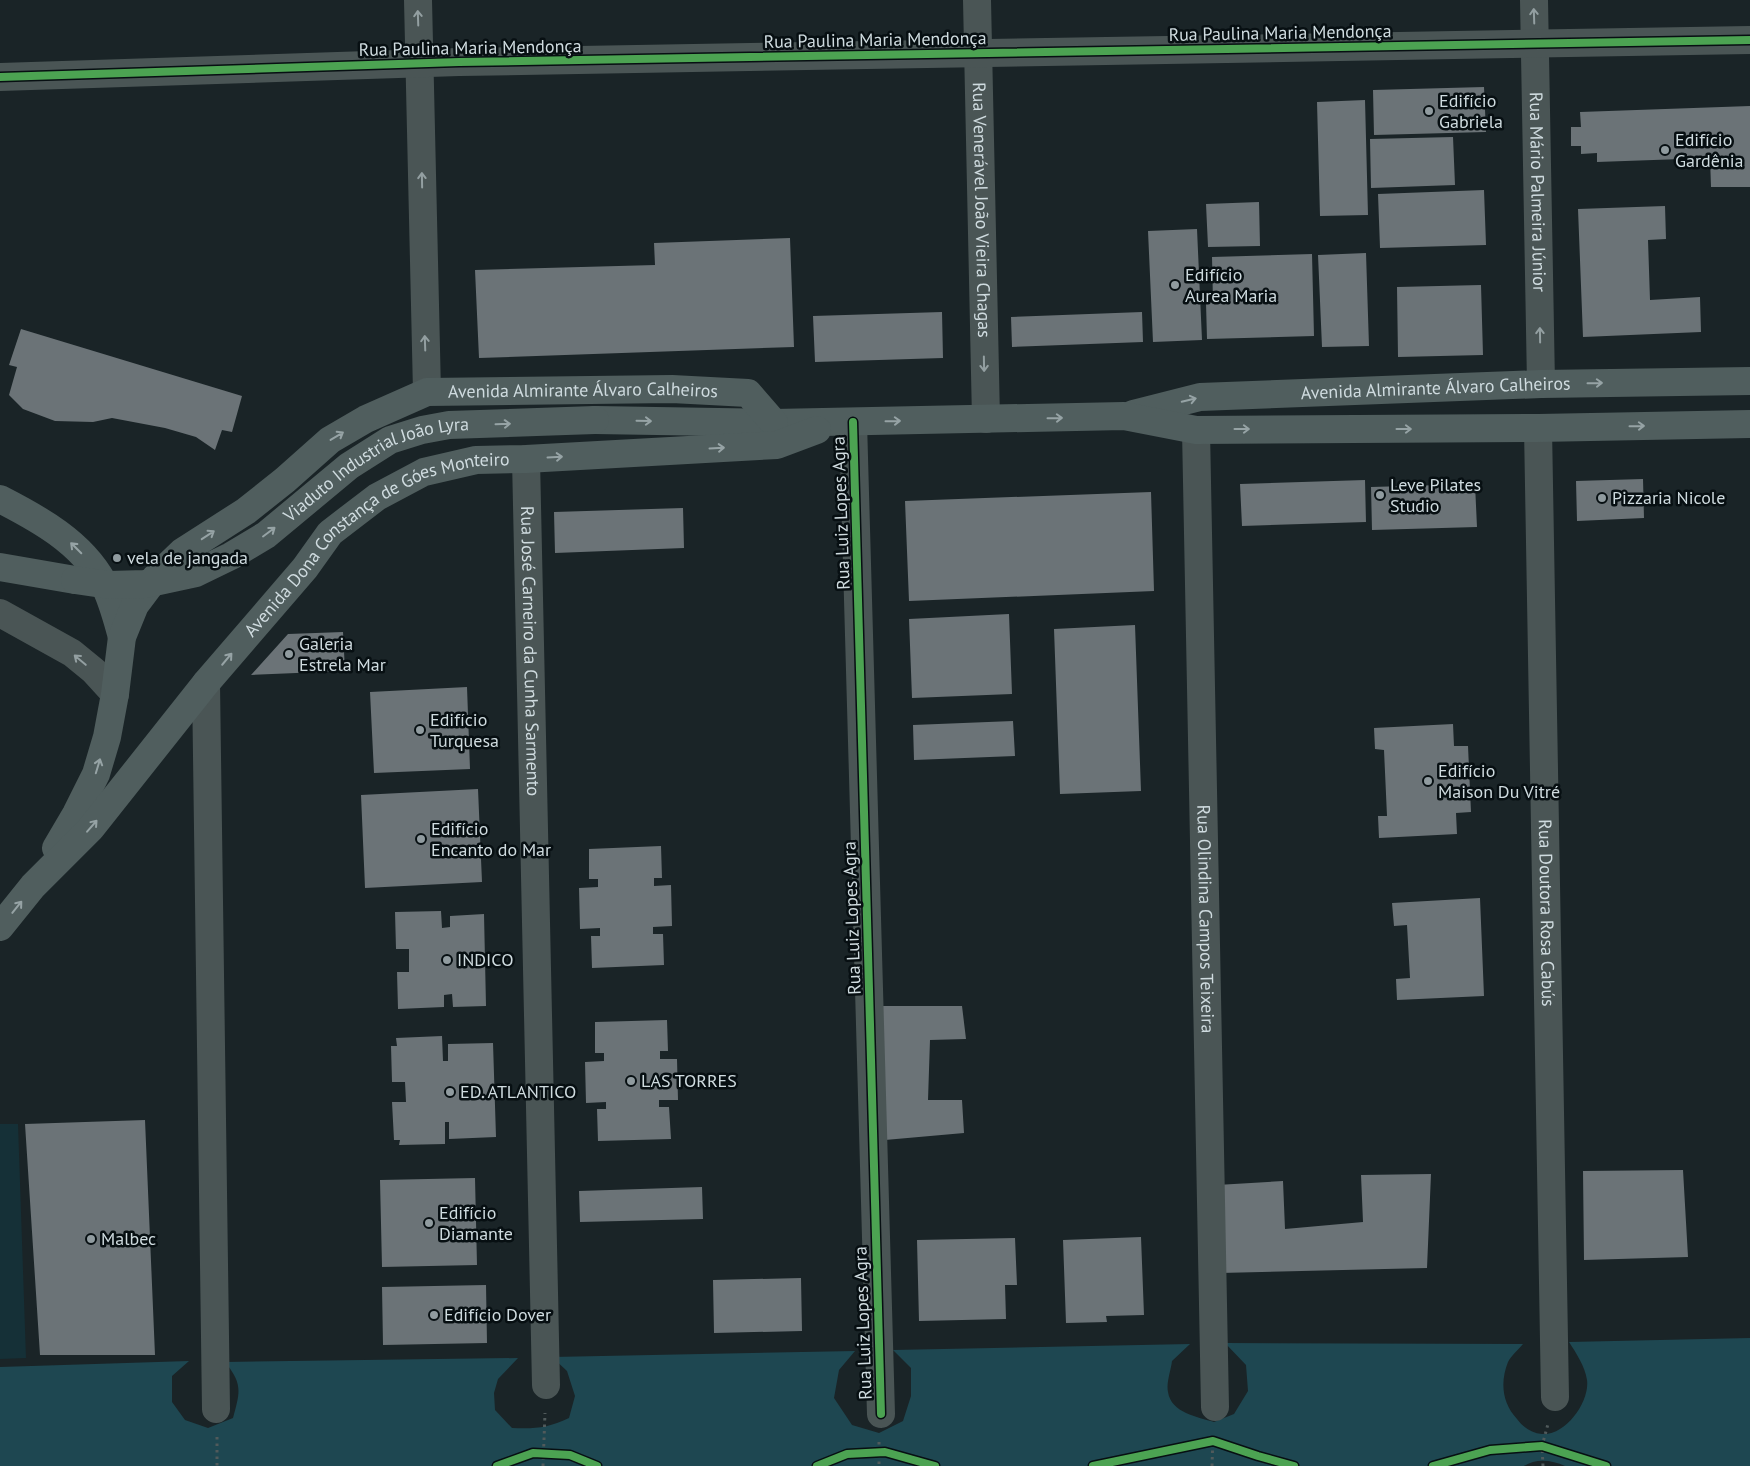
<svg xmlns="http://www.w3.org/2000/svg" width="1750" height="1466" font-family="'PT Sans',sans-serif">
	<rect width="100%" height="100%" fill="#1a2427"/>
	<!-- built -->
	<path fill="#153037" d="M0,1124h18l8,234 -26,1z"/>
	<!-- green -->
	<path fill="#1e4751" d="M1750,1338v128h-185c-13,-6 -29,-8 -41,0h-1524v-99l189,-6 -17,15v26l13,18 23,8 25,-10c7,-26 10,-34 -8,-56l293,-4 -20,21 -4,14 1,17 17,18c23,1 36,0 57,-10l6,-22 -8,-25 -15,-14 303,-6 -16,19 -5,28 18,27 27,8 24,-12 8,-25v-28l-18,-18 297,-6 -18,17c-1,9 -6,22 -4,31 3,21 30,25 46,30l20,-8 14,-23 -2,-26 -21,-22 298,1c-5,6 -12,12 -15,18 -8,20 -6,41 9,57 6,8 14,14 25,15 24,2 48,-33 45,-54 -2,-14 -11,-27 -18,-38z"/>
	<!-- building -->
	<path fill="#6b7377" d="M1484,87l2,45 -112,3 -1,-45z
		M1365,100l3,115 -48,1 -3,-114z
		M1750,106v81h-39l-1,-29 -113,4v-9l-16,1v-8h-10v-19h10l-1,-15z
		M1453,137l2,48 -84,3 -1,-49z
		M1484,190l2,55 -106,3 -2,-54z
		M1259,202l1,44 -52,1 -2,-43z
		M1665,206l1,33 -18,1 2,60 50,-3 1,35 -118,5 -5,-128z
		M1197,229l5,111 -49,2 -5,-111z
		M790,238l4,109 -315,11 -4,-88 180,-5 -1,-22z
		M1366,253l3,93 -47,1 -4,-92z
		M1312,254l2,82 -107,3 -1,-36 7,-1 -1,-45z
		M1481,285l2,70 -85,2 -1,-70z
		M942,312l1,46 -128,4 -2,-46z
		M1142,312l1,30 -131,5 -1,-30z
		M21,329l221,67 -10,36 -10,-2 -7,20 -19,-13 -31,-9 -53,-10 -19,4 -38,-1 -32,-12 -14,-14 8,-28 -8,-2z
		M1643,479l1,39 -67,3 -1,-40z
		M1365,480l1,42 -124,4 -2,-42z
		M1475,484l2,43 -105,3 -1,-43z
		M1151,492l3,99 -245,10 -4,-100z
		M683,508l1,40 -129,5 -1,-41z
		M1009,614l3,80 -100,4 -3,-79z
		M1135,625l6,166 -81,3 -6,-165z
		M343,632l2,39 -94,4 37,-41z
		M467,687l3,82 -96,4 -4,-81z
		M1013,721l2,35 -101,4 -1,-35z
		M1453,724l1,22h14l3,66 -15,1 1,21 -78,4 -1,-22h9l-3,-66 -9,-1 -1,-21z
		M478,789l4,93 -117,6 -4,-93z
		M661,846l1,32h-8v8l17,-1 1,41 -19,1v7h10l1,31 -72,3 -1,-32h9v-8l-20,1 -1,-41 19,-1v-8h-9v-30z
		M1480,898l4,98 -87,4 -1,-21 14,-1 -3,-53 -13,1 -2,-23z
		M441,911l1,17 8,-1v-11l34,-2 2,92 -33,1 -1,-13 -8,1v12l-46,2 -1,-37h12v-23h-13l-1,-37z
		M878,1006h84l4,33 -36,1 -2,60h34l2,33 -79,7z
		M667,1020l1,31h-8v8h17l1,41h-19v7h10l2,32 -73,2 -1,-32h9v-7l-20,1 -1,-41 19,-1v-8h-9v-31z
		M442,1036l1,25h5v-17l45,-1 3,94 -47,2v-17h-4v22l-46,1 1,-5h-6l-2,-38h14l-1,-20h-13l-1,-36h6l-1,-8z
		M145,1120l10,235h-115l-15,-231z
		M1683,1170l5,87 -104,3 -1,-89z
		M1431,1174l-4,94 -207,5 -3,-88 66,-4 2,48 78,-7 -2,-47z
		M475,1178l2,87 -95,2 -2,-87z
		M702,1187l1,32 -123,3 -1,-31z
		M1141,1237l3,78 -38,1 1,6 -41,1 -3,-83z
		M1015,1238l2,47h-12l1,34 -87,2 -2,-81z
		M801,1278l1,53 -88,2 -1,-53z
		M486,1285l1,58 -104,2 -1,-58z"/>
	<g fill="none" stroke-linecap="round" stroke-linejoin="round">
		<!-- path -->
		<path stroke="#505a5b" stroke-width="3" stroke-dasharray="2.5 4" stroke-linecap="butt" d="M217,1437v29
			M879,1442v24
			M543,1466l2,-53
			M1212,1466l1,-31
			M1543,1466l-1,-20 6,-22"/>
		<!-- minor -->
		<g stroke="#4a5555" stroke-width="28">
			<path d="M418,0l9,392"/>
			<path id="s1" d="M977,0l9,419"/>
			<path id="s2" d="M1534,0l7,384"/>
			<path d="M0,77l459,-15 1291,-22"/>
			<path d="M853,422l28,992"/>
			<path id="s3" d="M1538,428l17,969"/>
			<path id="s4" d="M1196,430l19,977"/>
			<path id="s5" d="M526,459l20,926"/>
			<path d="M0,613l72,40 22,18 21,23"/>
			<path d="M206,683l10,726"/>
		</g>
		<!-- major -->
		<g stroke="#505e5e" stroke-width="28">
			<path id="s6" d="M1133,414l67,-17 341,-13 209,-3"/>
			<path d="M595,420l179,3 350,-7 72,14 342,-2 212,-4"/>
			<path d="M0,499c39,20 81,43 103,83 9,17 14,37 19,55"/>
			<path d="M0,567l75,13"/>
			<path id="s7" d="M56,848l20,-34 20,-40 11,-37 8,-43 7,-57 13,-32 21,-28 26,-25 64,-41 39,-31 45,-40 36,-21 61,-27 245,-3 76,4 26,30"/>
			<path id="s8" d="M0,927l33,-41 58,-58 115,-145 99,-115 25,-35 47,-36 47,-25 52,-12 50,-1 251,-14 40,-15"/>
		</g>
		<!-- major-bridge -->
		<path stroke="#505e5e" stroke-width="28" id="s9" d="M75,580l34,5 36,-1 51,-11 35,-17 35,-21 83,-69 41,-26 32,-10 27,-5 146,-5"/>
		<defs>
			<path id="cycleway" d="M0,77l459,-15 1291,-22
				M853,422l28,992
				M497,1466l36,-13 37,2 27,11
				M817,1466l30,-12 38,-2 50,14
				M1093,1466l120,-25 45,15 36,10
				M1433,1466l57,-16 52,-4 64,20"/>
		</defs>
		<!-- cycleway casing -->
		<use href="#cycleway" stroke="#070f12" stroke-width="11"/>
		<!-- cycleway -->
		<use href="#cycleway" stroke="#4ca352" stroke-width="8"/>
	</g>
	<!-- one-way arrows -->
	<defs><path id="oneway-shaft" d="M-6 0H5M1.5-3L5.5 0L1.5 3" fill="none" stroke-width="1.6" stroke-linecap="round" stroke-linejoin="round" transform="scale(1.25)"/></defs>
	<g stroke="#939fa1">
		<use href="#oneway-shaft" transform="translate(1534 16) rotate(-92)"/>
		<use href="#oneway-shaft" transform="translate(418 18) rotate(-92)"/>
		<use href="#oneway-shaft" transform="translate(422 180) rotate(-91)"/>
		<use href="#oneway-shaft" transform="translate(1540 335) rotate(-91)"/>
		<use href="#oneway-shaft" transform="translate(425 343) rotate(-92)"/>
		<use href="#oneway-shaft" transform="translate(984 364) rotate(89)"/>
		<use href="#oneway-shaft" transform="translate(80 660) rotate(-140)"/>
	</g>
	<g stroke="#96a3a5">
		<use href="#oneway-shaft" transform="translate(1595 383) rotate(-1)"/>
		<use href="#oneway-shaft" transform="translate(1189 400) rotate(-14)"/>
		<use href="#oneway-shaft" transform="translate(1055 418) rotate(-1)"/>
		<use href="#oneway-shaft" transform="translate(644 421) rotate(1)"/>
		<use href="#oneway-shaft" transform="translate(893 421) rotate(-1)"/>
		<use href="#oneway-shaft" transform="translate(503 424) rotate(-2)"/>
		<use href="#oneway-shaft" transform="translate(1637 426) rotate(-1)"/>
		<use href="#oneway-shaft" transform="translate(1242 429)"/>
		<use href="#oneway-shaft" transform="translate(1404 429)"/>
		<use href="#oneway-shaft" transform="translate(337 436) rotate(-31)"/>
		<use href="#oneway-shaft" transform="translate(717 448) rotate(-3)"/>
		<use href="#oneway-shaft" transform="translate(555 457) rotate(-3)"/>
		<use href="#oneway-shaft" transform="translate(269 532) rotate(-37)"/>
		<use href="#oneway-shaft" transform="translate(208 535) rotate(-33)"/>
		<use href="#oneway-shaft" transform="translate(76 548) rotate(-135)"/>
		<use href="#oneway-shaft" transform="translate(227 659) rotate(-50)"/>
		<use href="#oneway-shaft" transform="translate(98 766) rotate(-73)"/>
		<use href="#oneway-shaft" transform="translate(92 826) rotate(-49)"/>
		<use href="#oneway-shaft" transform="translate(17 907) rotate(-51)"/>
	</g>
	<!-- markers -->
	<g fill="#909b9f" stroke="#070f12" stroke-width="2">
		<circle cx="1429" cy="111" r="5"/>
		<circle cx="1665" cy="150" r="5"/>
		<circle cx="1175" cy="285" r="5"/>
		<circle cx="1380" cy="495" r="5"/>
		<circle cx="1602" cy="498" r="5"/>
		<circle cx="117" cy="558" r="5"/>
		<circle cx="289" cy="654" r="5"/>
		<circle cx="420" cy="730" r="5"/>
		<circle cx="1428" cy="781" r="5"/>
		<circle cx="421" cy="839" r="5"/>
		<circle cx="447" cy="960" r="5"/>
		<circle cx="631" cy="1081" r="5"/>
		<circle cx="450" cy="1092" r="5"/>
		<circle cx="429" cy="1223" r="5"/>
		<circle cx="91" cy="1239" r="5"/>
		<circle cx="434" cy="1315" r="5"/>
	</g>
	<g text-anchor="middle" stroke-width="5" stroke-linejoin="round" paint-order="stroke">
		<!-- street labels -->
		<g font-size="18" fill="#cfdbdf" stroke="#070f12">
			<text transform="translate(1280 33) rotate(-1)" y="6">Rua Paulina Maria Mendonça</text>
			<text transform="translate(875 40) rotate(-1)" y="6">Rua Paulina Maria Mendonça</text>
			<text transform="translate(470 48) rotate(-1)" y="6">Rua Paulina Maria Mendonça</text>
			<text dy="6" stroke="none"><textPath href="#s2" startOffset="192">Rua Mário Palmeira Júnior</textPath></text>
			<text dy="6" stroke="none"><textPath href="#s1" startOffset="210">Rua Venerável João Vieira Chagas</textPath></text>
			<text dy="6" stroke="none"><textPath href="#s6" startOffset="305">Avenida Almirante Álvaro Calheiros</textPath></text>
			<text dy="6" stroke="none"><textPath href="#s7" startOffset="780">Avenida Almirante Álvaro Calheiros</textPath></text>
			<text dy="6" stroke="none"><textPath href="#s9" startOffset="334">Viaduto Industrial João Lyra</textPath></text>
			<text transform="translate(841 513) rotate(-92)" y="6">Rua Luiz Lopes Agra</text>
			<text dy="6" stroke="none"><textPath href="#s8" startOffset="549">Avenida Dona Constança de Góes Monteiro</textPath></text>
			<text dy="6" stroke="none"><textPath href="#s5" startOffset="192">Rua José Carneiro da Cunha Sarmento</textPath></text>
			<text dy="6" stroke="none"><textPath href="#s3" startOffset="485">Rua Doutora Rosa Cabús</textPath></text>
			<text transform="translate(852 918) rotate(-92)" y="6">Rua Luiz Lopes Agra</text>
			<text dy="6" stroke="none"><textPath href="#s4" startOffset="489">Rua Olindina Campos Teixeira</textPath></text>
			<text transform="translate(863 1323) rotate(-92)" y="6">Rua Luiz Lopes Agra</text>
		</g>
		<!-- poi labels -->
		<g font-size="18" fill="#cfdbdf" stroke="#070f12" text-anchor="start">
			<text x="1439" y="107">Edifício<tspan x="1439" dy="21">Gabriela</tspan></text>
			<text x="1675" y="146">Edifício<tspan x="1675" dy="21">Gardênia</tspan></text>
			<text x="1185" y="281">Edifício<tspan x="1185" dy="21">Aurea Maria</tspan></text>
			<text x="1390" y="491">Leve Pilates<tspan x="1390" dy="21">Studio</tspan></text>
			<text x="1612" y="504">Pizzaria Nicole</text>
			<text x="127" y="564">vela de jangada</text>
			<text x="299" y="650">Galeria<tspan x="299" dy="21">Estrela Mar</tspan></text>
			<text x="430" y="726">Edifício<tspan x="430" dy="21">Turquesa</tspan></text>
			<text x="1438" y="777">Edifício<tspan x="1438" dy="21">Maison Du Vitré</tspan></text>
			<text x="431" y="835">Edifício<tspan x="431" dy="21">Encanto do Mar</tspan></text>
			<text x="457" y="966">INDICO</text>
			<text x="641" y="1087">LAS TORRES</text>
			<text x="460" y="1098">ED. ATLANTICO</text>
			<text x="439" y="1219">Edifício<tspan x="439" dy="21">Diamante</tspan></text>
			<text x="101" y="1245">Malbec</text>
			<text x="444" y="1321">Edifício Dover</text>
		</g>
	</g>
</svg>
